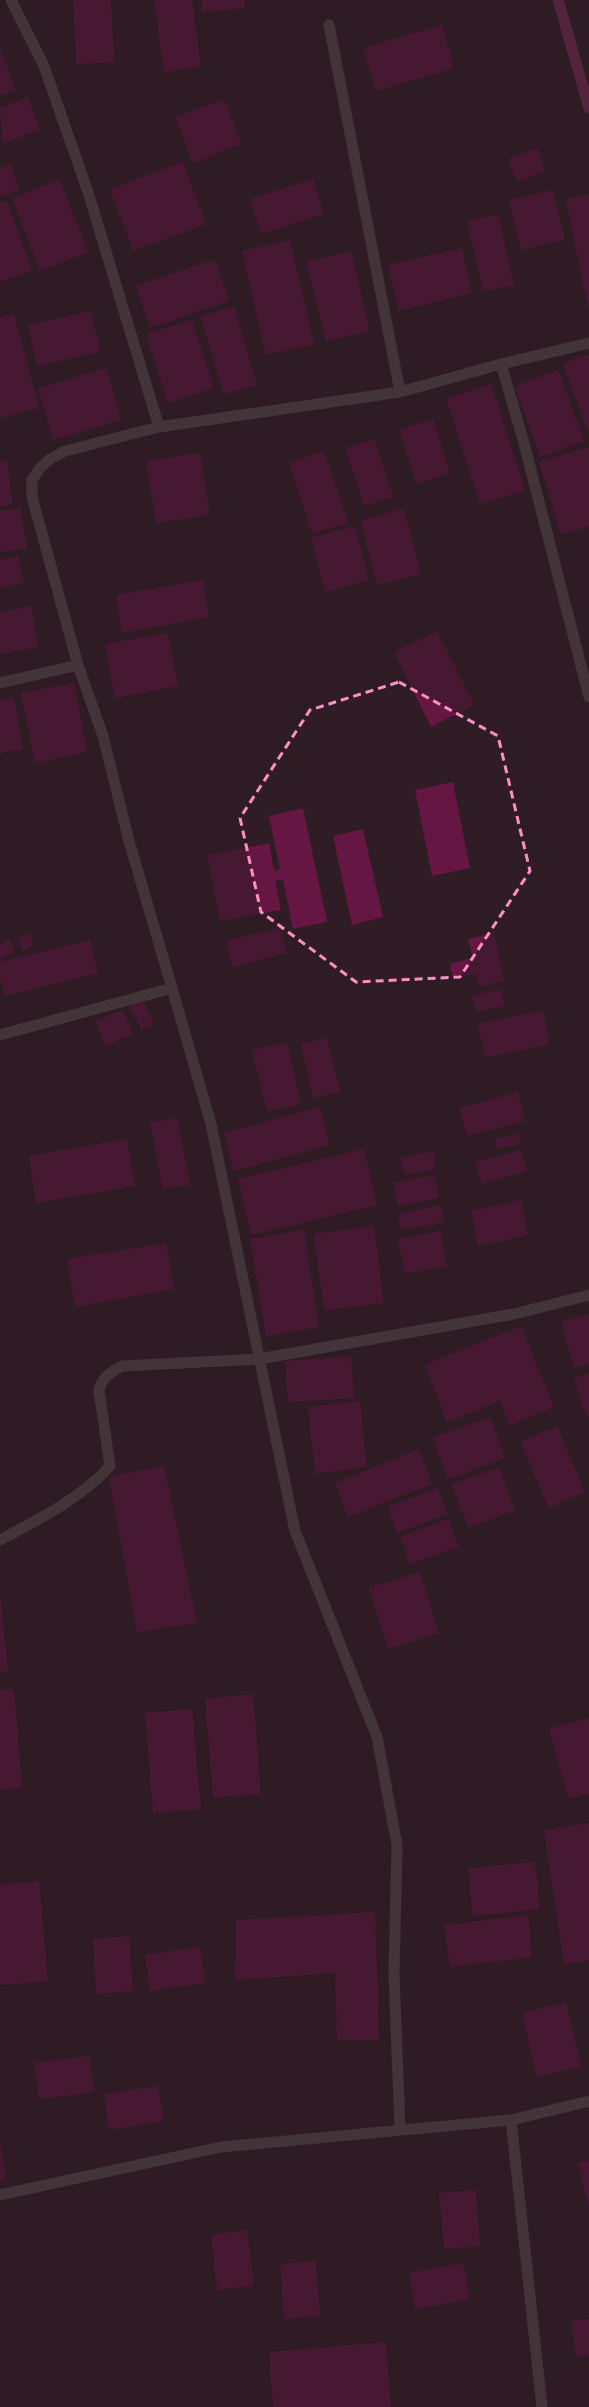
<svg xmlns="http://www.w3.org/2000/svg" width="589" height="2407" font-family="Lato,sans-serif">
	<rect width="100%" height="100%" fill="#301c25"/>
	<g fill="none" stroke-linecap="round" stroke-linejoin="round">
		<!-- stream -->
		<path stroke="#80305a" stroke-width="11" d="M558,0l31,108"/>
	</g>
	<!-- building -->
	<path fill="#651642" d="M73,0h38l3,62 -38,2z
		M154,0h38l9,67 -37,5z
		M201,0h44v8l-43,4z
		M442,25l12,43 -78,23 -13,-43z
		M0,49l16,41 -16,6z
		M28,97l12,32 -38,15 -2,-36z
		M224,99l17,45 -48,19 -18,-46z
		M537,148l9,23 -29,11 -9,-23z
		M183,162l23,62 -73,27 -23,-62z
		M10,164l10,25 -20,8v-29z
		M313,179l11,35 -62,20 -12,-35z
		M60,180l28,72 -48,19 -28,-73z
		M553,190l12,49 -44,11 -12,-50z
		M589,194v115h-1l-22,-110z
		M7,200l25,71 -32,11v-79z
		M498,214l16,71 -31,6 -16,-70z
		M290,240l24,104 -48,11 -24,-104z
		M462,248l10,45 -73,18 -11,-46z
		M351,251l19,80 -44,10 -20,-79z
		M215,259l14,42 -79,27 -14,-42z
		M234,307l23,78 -33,9 -24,-78z
		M91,311l9,41 -63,14 -9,-41z
		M14,314l25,94 -39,10v-101z
		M192,320l22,68 -46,15 -22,-69z
		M589,354v75l-2,1 -24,-66z
		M107,368l14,52 -68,20 -15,-52z
		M558,370l26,71 -44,16 -25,-71z
		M491,384l34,106 -45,14 -34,-105z
		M433,419l17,54 -33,11 -18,-54z
		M374,439l19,58 -29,9 -19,-58z
		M589,447v79l-28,9 -22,-73z
		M324,451l24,72 -36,11 -23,-71z
		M200,453l10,62 -54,8 -10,-62z
		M7,460l6,44 -13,2v-45z
		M20,508l7,41 -27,3v-41z
		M404,509l17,65 -44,11 -16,-65z
		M355,526l14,54 -44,12 -14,-54z
		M18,556l6,26 -24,6v-28z
		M203,580l6,37 -87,16 -6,-38z
		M31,606l7,41 -38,7v-42z
		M437,631l37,74 -43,22 -37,-75z
		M168,633l10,53 -63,12 -10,-54z
		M74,683l13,69 -52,11 -14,-70z
		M14,697l9,52 -23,4v-53z
		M453,782l17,86 -38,8 -17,-86z
		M303,808l24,114 -34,7 -10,-49 -8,1 6,29 -61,11 -13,-66 62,-12 5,28 6,-2 -11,-53z
		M363,829l20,88 -31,8 -19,-89z
		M280,928l7,25 -55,14 -6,-26z
		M29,933l6,12 -12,6 -5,-13z
		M494,933l10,48 -25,6 -3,-13 -23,5 -3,-15 23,-6 -5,-19z
		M9,939l6,12 -15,8v-15z
		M90,940l8,33 -93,23 -5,-18v-16z
		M501,989l4,17 -29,6 -4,-16z
		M142,1000l12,24 -13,6 -12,-23z
		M123,1010l10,24 -28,12 -10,-25z
		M543,1010l7,34 -65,14 -7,-34z
		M327,1038l13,54 -27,6 -12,-54z
		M287,1042l14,62 -34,8 -15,-62z
		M518,1092l7,29 -58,15 -8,-28z
		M320,1107l10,38 -96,26 -10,-38z
		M177,1118l13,67 -27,4 -13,-66z
		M518,1134l3,10 -24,5 -2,-10z
		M127,1139l8,47 -99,17 -7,-47z
		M364,1149l13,56 -126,30 -13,-56z
		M521,1150l6,21 -45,13 -7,-22z
		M433,1151l3,18 -32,6 -3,-17z
		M435,1175l4,23 -41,8 -5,-23z
		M521,1200l7,35 -50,11 -7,-35z
		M440,1205l4,17 -43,8 -3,-16z
		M374,1226l10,77 -60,8 -10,-77z
		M304,1230l15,97 -53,9 -16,-97z
		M440,1231l7,35 -42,8 -7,-35z
		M166,1243l8,46 -99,18 -8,-48z
		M589,1314v49l-15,5 -13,-46z
		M521,1326l33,81 -44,18 -16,-38 6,14 -53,21 -22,-57z
		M351,1356l3,42 -66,4 -3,-41z
		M589,1373v43l-3,1 -12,-39z
		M360,1401l7,66 -52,7 -7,-67z
		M490,1417l15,41 -57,21 -15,-41z
		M557,1426l28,66 -36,16 -29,-66z
		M419,1449l13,35 -84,33 -13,-34z
		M164,1466l33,157 -60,9 -28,-155z
		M499,1468l16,42 -47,18 -16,-44z
		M438,1488l10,26 -51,19 -9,-26z
		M448,1519l11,28 -49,17 -10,-27z
		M420,1572l19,61 -51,16 -19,-61z
		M0,1592l8,80 -8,1z
		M14,1689l8,99 -22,2v-100z
		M253,1694l8,100 -48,4 -8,-99z
		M192,1709l9,100 -48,4 -8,-100z
		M589,1718v75l-20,6 -20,-70z
		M589,1823v137l-25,4 -20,-134z
		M535,1862l5,47 -67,7 -5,-48z
		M39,1881l9,100 -48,4v-100z
		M375,1912l4,128h-42l-2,-67 -100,7 1,-60z
		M528,1915l4,42 -82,10 -6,-42z
		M129,1936l4,55 -37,3 -3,-55z
		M200,1947l5,36 -55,8 -5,-36z
		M566,2002l15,64 -44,11 -15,-64z
		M89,2056l6,36 -56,7 -5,-36z
		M158,2086l6,35 -55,9 -5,-36z
		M0,2143l6,36 -6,1z
		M589,2160v46h-1l-10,-43z
		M476,2190l4,56 -36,3 -5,-56z
		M247,2230l7,55 -37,5 -6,-55z
		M316,2261l4,55 -36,3 -4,-55z
		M463,2263l7,36 -55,10 -6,-36z
		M589,2319v36l-13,2 -5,-36z
		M386,2342l5,65h-118l-4,-55z"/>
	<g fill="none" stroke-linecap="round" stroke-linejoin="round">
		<!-- minor -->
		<path stroke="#5c5256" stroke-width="11" d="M11,0l33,66 44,126 71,235
			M329,25l71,367
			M501,364l23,79 65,254
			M0,683l78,-18
			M172,988l39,136 84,407 82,206 20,108 -3,129 6,155
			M0,1035l172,-47 -43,-147 -26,-105 -25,-71 -46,-168v-17l8,-12 10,-9 15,-8 94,-24 241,-35 101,-28 88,-21
			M0,1540c36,-19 83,-43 110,-74l-11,-75c3,-14 11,-18 23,-25l137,-7 255,-45 75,-19
			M511,2120l31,287
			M0,2195l221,-48 290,-27 78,-19"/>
	</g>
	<!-- marked area -->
	<path d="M0 0H589V2407H0ZM399,682l99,54 32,135 -70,106 -104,5 -95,-70 -21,-94 70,-108z" fill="#301c25" fill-opacity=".55" fill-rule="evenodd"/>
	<path fill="none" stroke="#fc8fc3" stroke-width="3" stroke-dasharray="8 5" stroke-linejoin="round" d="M399,682l99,54 32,135 -70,106 -104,5 -95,-70 -21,-94 70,-108z"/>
</svg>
